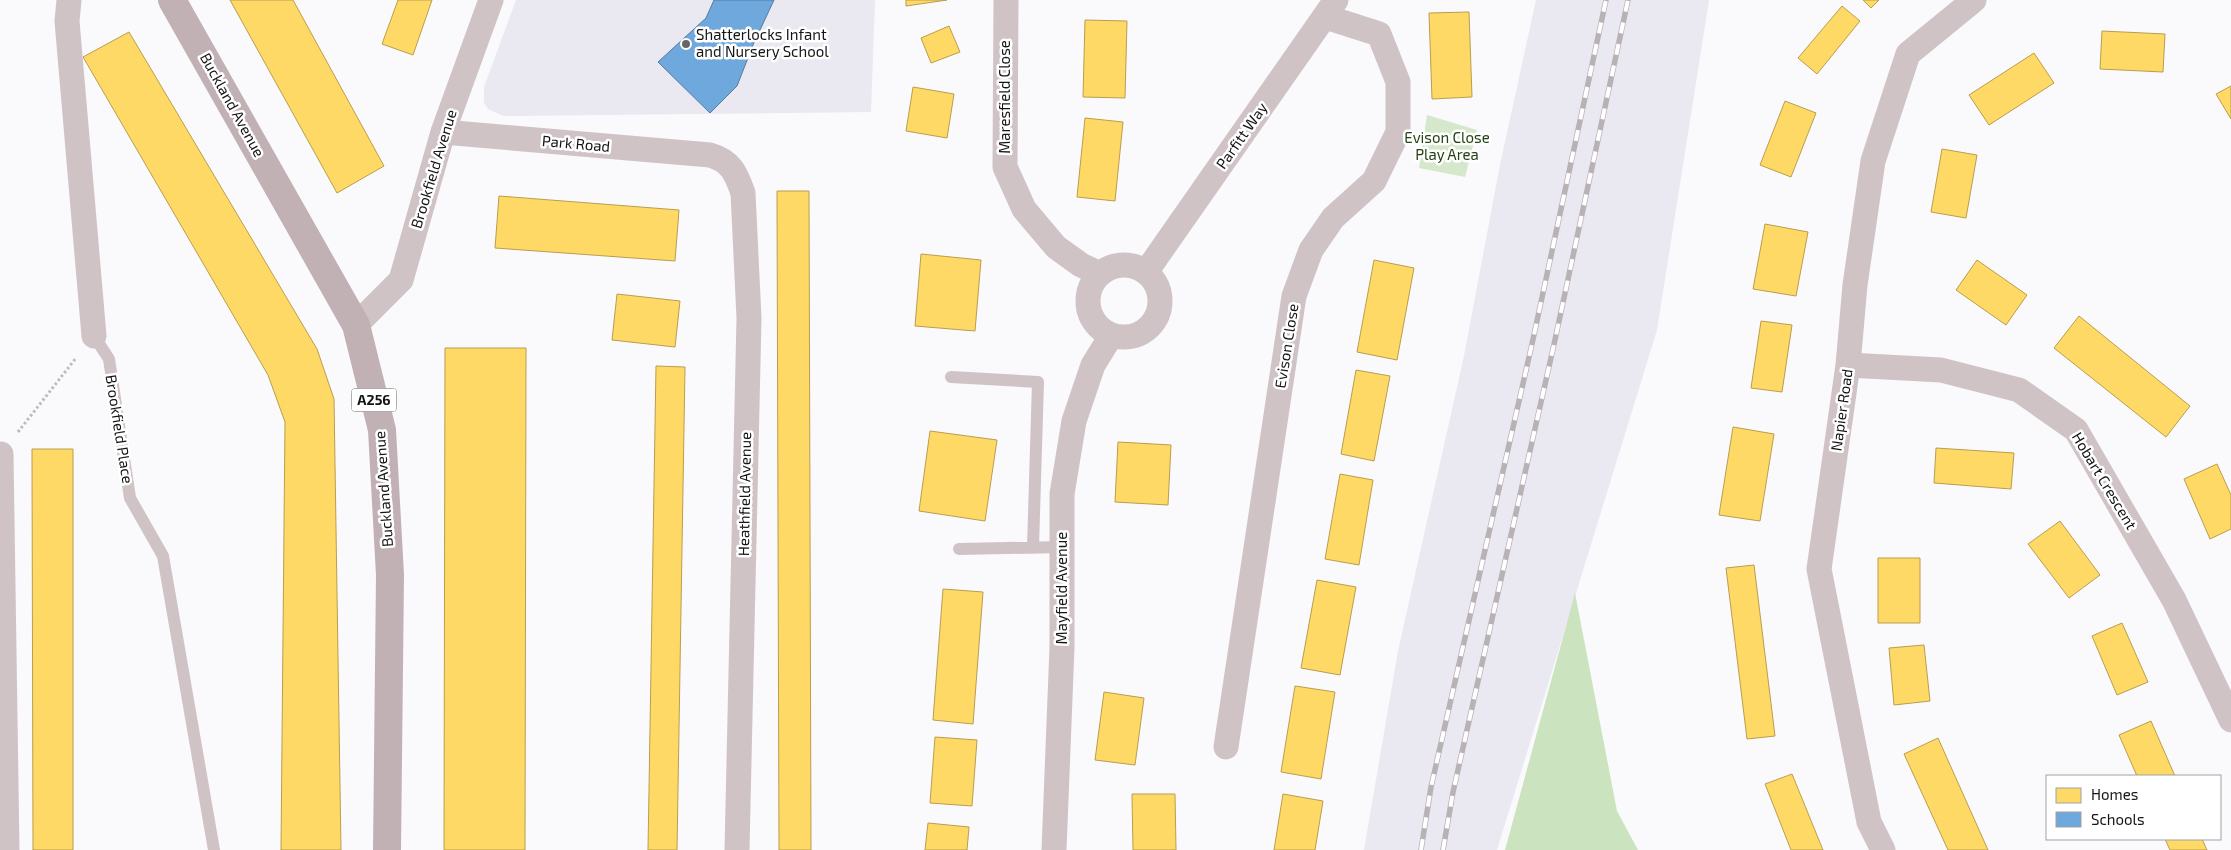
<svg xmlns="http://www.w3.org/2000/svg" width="2231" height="850" font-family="'Exo 2',sans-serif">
	<rect width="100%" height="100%" fill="#faf9fc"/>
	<!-- built -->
	<path fill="#eae8f1" d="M516,0h359l-4,112 -368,4 -15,-7 -4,-6v-16z
		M1536,0h173l-52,330 -160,520h-133l34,-199 66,-295 36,-191z"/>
	<!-- green -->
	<path fill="#d5e8cc" d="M1427,115l50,15 -12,47 -46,-9z"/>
	<!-- forest -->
	<path fill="#cbe3be" d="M1575,593l42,218 21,39h-133z"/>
	<!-- homes -->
	<path fill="#ffd966" stroke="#b99e4e" d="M230,0h63l91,166 -47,27z
		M398,0h34l-19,55 -31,-11z
		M906,0h41l-41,6z
		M1863,0h16l-8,8z
		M1842,6l18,15 -43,53 -19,-16z
		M1469,12l3,85 -40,2 -3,-86z
		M1085,20l42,1 -2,77 -42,-1z
		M949,26l11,26 -29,11 -10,-25z
		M2102,31l63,3 -2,38 -63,-3z
		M129,32l188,317 17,50 7,451h-60l4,-428 -17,-47 -185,-318z
		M2034,53l20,30 -65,42 -20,-30z
		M2231,86v33l-15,-25z
		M913,87l41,7 -7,44 -41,-7z
		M1785,101l31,12 -25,64 -31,-12z
		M1085,118l38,4 -8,79 -38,-4z
		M1942,149l35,6 -11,63 -35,-6z
		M777,191h32l2,659h-32z
		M499,196l180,14 -4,51 -180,-13z
		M1765,224l43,8 -12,64 -43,-7z
		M921,254l60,6 -6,71 -60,-5z
		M1374,260l40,8 -17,92 -40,-8z
		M1977,260l50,35 -21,30 -50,-35z
		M617,294l63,7 -5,46 -63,-7z
		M2079,316l111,90 -24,31 -112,-89z
		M1761,321l31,4 -10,67 -31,-4z
		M445,348h81l-1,502h-81z
		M656,366l29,1 -8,483h-29z
		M1356,370l34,6 -16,85 -33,-7z
		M1733,427l41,7 -14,87 -41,-6z
		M930,431l67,9 -12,81 -66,-10z
		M1118,442l53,3 -3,60 -53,-3z
		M1936,448l78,5 -3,36 -77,-6z
		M32,449h41v401h-40z
		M2217,464l14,31v34l-21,10 -26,-60z
		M1340,474l33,6 -14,85 -34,-6z
		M2060,521l40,54 -31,23 -41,-54z
		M1878,558h42v65h-42z
		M1754,565l21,171 -28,3 -21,-171z
		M1317,580l39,7 -16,88 -39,-7z
		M943,589l40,3 -10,132 -40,-4z
		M2122,623l26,59 -31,13 -25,-59z
		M1924,645l6,56 -36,4 -5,-57z
		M1295,686l40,6 -14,87 -40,-7z
		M1104,692l40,6 -9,67 -40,-5z
		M2151,721l24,55h-38l-18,-41z
		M935,737l42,3 -5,66 -42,-3z
		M1938,738l50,112h-40l-44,-96z
		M1792,774l31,76h-32l-26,-66z
		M1132,794h43l1,56h-43z
		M1283,794l40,7 -8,49h-41z
		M928,823l41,4 -2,23h-42z
		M2165,839h37l5,11h-37z"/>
	<!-- schools -->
	<path fill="#6fa8dc" stroke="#547ca1" d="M714,0h60l-21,45 -16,41 -27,27 -52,-51 48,-44z"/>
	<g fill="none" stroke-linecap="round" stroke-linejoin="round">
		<!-- path -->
		<path stroke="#c1babc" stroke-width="3" stroke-dasharray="2.5 2.5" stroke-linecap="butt" d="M18,432l58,-74"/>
		<!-- lane -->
		<path stroke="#d0c3c6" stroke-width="12" d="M94,336l15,23 21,139 33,58 51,294
			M951,377l87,5 -5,165
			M959,549l103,-2"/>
		<!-- street -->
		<path stroke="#d0c3c6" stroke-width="25" d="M69,0l-2,21 27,315
			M1006,0l-1,167 19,42 32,38 25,18 19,9
			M443,132l267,23c21,6 26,18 33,38l6,125 -12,532
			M1088 301a36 36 0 1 1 72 0a36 36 0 1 1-72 0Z
			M1146,272l190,-272
			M356,325l45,-45 42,-148 48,-132
			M1848,365l93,5 78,20 57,40 98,170 57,120
			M1,454l6,396
			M1226,747l68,-451 17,-46 22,-32 41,-37 24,-49v-50l-19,-48 -53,-17
			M1054,850l8,-203v-153l12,-73 19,-56 18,-29
			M1883,850l-14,-28 -50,-253 29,-204 7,-80 18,-124 35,-107 66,-54"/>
		<!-- primary -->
		<path stroke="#c1b1b4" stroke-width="28" d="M172,0l184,325 26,105 8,145 -3,275"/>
		<defs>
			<path id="rail" d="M1421,850l10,-63 101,-443 74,-344
				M1443,850l10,-58 100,-443 75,-349"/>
		</defs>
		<!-- rail casing -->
		<use href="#rail" stroke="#b9b2b4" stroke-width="5.5"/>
		<!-- rail -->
		<use href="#rail" stroke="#fff" stroke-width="4" stroke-dasharray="11" stroke-linecap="butt"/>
	</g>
	<!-- markers -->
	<circle fill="#656567" stroke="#fff" stroke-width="2" cx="686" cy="44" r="5"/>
	<g text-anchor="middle" stroke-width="5" stroke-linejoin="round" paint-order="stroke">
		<!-- shield labels -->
		<rect fill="#fff" stroke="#5b5b5d" stroke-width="1" x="351.5" y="388.5" width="45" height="23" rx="4"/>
		<g font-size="14" font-weight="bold" fill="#151517">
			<text x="374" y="405">A256</text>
		</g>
		<!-- poi labels -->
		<g font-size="15" fill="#151517" stroke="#fff" text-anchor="start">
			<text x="696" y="40">Shatterlocks Infant<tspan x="696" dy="17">and Nursery School</tspan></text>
		</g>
		<!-- street labels -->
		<g font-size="15" fill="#151517" stroke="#fff">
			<text transform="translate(1005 97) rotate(-90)" y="5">Maresfield Close</text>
			<text transform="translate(232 105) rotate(61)" y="5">Buckland Avenue</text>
			<text transform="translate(1242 136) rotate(-55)" y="5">Parfitt Way</text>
			<text transform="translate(576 144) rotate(5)" y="5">Park Road</text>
			<text transform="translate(434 169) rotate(-73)" y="5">Brookfield Avenue</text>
			<text transform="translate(1287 346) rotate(-81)" y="5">Evison Close</text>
			<text transform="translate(1842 410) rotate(-82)" y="5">Napier Road</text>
			<text transform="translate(119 429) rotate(81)" y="5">Brookfield Place</text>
			<text transform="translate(2104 481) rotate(59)" y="5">Hobart Crescent</text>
			<text transform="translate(384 489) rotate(-94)" y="5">Buckland Avenue</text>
			<text transform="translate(745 494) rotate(-89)" y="5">Heathfield Avenue</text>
			<text transform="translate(1062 588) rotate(-90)" y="5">Mayfield Avenue</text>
		</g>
		<!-- park labels -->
		<g font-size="15" fill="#264212" stroke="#fff">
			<text x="1447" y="143">Evison Close<tspan x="1447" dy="17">Play Area</tspan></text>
		</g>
	</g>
	<!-- legend -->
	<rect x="2046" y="775" width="175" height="65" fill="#ffffff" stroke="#a1a1a2"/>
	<rect x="2056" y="788" width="25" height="15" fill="#ffd966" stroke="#a1a1a2"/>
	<text x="2091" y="800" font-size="15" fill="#151517">Homes</text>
	<rect x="2056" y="812" width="25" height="15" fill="#6fa8dc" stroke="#a1a1a2"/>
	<text x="2091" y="825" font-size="15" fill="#151517">Schools</text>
</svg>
